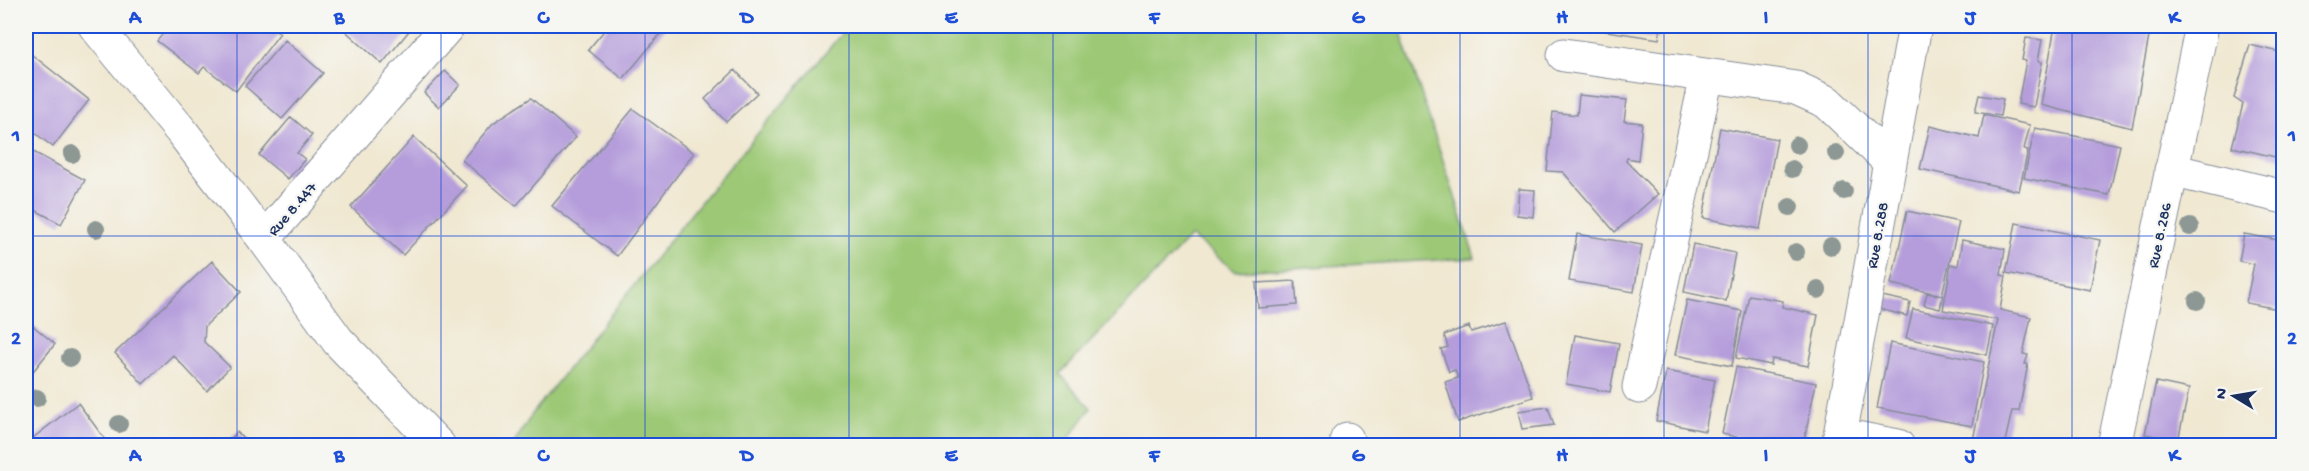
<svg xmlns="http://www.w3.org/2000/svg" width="2309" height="471" font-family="'Gochi Hand',sans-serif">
	<rect width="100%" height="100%" fill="#f6f6f2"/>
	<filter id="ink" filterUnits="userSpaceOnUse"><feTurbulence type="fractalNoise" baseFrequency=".0167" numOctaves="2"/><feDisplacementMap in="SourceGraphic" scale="12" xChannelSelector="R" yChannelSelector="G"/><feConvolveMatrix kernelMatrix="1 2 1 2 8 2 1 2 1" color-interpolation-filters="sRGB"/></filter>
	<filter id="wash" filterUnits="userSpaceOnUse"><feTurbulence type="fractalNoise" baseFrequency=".008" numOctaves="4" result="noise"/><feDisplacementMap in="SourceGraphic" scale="24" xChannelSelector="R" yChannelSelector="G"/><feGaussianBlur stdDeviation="1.35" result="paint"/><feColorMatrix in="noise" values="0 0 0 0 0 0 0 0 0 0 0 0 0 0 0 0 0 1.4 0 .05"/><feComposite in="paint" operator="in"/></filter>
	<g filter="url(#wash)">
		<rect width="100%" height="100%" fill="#f0e8d1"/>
		<!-- green -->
		<path fill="#9dc976" stroke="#5c7c6a" stroke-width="1.5" d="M848,26h551l76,232 -240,13 -44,-35 -131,138 31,34 -27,37h-551l20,-32 66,-84 108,-135z"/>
		<g id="blocks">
			<!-- building -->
			<path fill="#b59ddb" d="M169,26h101l10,7 -44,58 -32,-24 -5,6 -42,-32z
				M340,26h73l-31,38z
				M608,26h59l-44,53 -35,-29z
				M1574,26h87l-2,13z
				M2055,26h96l-19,102 -91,-23z
				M2026,38l16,2 -4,21 4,1 -8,45 -16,-3 8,-43 -4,-1z
				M285,40l38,33 -41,46 -37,-33z
				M2250,45l34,8v106l-52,-12 11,-43 -9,-6z
				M26,50l63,50 -36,47 -27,-21z
				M735,70l22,23 -31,29 -21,-23z
				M445,71l15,14 -21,22 -15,-14z
				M1579,95l48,5 -3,21 18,2 -4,37 -11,-2 -1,3 32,33 -43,38 -52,-60 -16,-1 6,-59 24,3z
				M1979,95l24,4 -3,17 -25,-4z
				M531,98l45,39 -60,69 -54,-46 31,-37z
				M633,109l61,44 -77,103 -65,-50z
				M1984,115l46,10 -6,24 4,1 -9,41 -99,-22 10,-43 49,12z
				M291,117l21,18 -15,18 8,6 -17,20 -29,-24z
				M1720,128l57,11 -17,90 -57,-11z
				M2035,128l85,17 -11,50 -85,-17z
				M414,137l53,49 -64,69 -52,-48z
				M26,148l59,32 -24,44 -35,-19z
				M1519,189l16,1 -2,27 -16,-2z
				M1907,211l52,11 -17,73 -51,-11z
				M2016,223l84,17 -10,50 -84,-17z
				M1577,234l65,11 -8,47 -65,-11z
				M2244,234l40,7v69l-38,-7 8,-39 -15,-3z
				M1962,240l43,9 -4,26 5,1 -6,34 31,7 -8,37 5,1 -3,9h3l-9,47h-7l-8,35 -31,-6 25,-120 -55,-10 8,-46 7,2z
				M1693,244l42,9 -9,48 -42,-9z
				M212,261l29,31 -36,34 -1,16 26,25 -23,24 -34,-36 -30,29 -28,-31z
				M1295,281l2,24 -39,3 -2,-25z
				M1927,293l16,3 -3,13 -16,-4z
				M1749,295l34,6 -1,6 36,8 -10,51 -36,-7 -1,6 -35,-7z
				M1882,296l28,6 -3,14 -28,-7z
				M1687,300l55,11 -10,55 -57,-11z
				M1913,309l80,17 -6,29 -81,-17z
				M26,320l29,24 -29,36z
				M1506,321l27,76 -75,25 -13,-40 13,-4 -3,-8 -6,2 -8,-23 7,-2 -4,-12 25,-9 2,6z
				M1575,335l44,8 -9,49 -44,-8z
				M1890,343l94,19 -12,64 -95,-18z
				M1736,367l80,16 -13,63h-26l-55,-12z
				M1666,371l49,9 -10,51 -49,-10z
				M2156,382l33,7 -11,52 -33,-7z
				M78,403l32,43h-72l-5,-8z
				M1548,407l6,18 -32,4 -4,-18z
				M237,432l15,14h-28z
				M2139,440l21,5v1h-22z"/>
		</g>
	</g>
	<g filter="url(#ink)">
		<use href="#blocks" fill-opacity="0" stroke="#868c98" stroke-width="1.5"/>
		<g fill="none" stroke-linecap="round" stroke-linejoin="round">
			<defs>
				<path id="minor" d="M95,26l87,106 82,107 184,-213
					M1564,55l232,33 31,14 63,60
					M2171,170l113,27
					M264,239l74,102 101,105
					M1639,387l68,-311
					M1840,435l58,11
					M1347,439l1,7
					M1838,446l77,-420
					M2114,446l88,-420"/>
			</defs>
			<!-- minor casing -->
			<use href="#minor" stroke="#868c98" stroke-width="35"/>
			<!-- minor -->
			<use href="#minor" stroke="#fff" stroke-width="33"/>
		</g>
		<!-- trees -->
		<g fill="#8d9895">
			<circle cx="1797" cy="145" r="9"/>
			<circle cx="1836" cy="153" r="9"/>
			<circle cx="72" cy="154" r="9"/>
			<circle cx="1792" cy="169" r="9"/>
			<circle cx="1844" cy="191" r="9"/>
			<circle cx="1790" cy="207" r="9"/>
			<circle cx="2190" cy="227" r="9"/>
			<circle cx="96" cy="229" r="9"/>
			<circle cx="1831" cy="246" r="9"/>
			<circle cx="1796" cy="252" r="9"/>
			<circle cx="1818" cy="290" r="9"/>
			<circle cx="2197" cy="301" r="9"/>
			<circle cx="70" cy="358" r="9"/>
			<circle cx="37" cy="398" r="9"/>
			<circle cx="119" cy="424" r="9"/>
		</g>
	</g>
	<!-- grid -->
	<path fill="none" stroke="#1d4ed8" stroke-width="1.5" stroke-opacity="0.55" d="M237,26v420M441,26v420M645,26v420M849,26v420M1053,26v420M1256,26v420M1460,26v420M1664,26v420M1868,26v420M2072,26v420M26,236h2258"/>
	<g text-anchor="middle" stroke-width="4.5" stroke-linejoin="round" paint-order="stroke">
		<!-- street labels -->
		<g font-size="16" fill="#1b2f5e" stroke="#f6f6f2">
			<text transform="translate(291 208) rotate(-49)" y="6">Rue 8.447</text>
			<text transform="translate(1876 235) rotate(-80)" y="6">Rue 8.288</text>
			<text transform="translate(2158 235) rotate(-78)" y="6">Rue 8.286</text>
		</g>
	</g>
	<!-- margin -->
	<rect width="2309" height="471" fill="none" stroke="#f6f6f2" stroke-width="66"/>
	<!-- north arrow -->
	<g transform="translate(2234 396) rotate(281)" stroke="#f6f6f2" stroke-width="4.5" paint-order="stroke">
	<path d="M0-4.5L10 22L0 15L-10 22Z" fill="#1b2f5e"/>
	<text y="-9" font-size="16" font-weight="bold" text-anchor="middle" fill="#1b2f5e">N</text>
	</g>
	<rect x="33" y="33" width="2243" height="405" fill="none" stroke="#1d4ed8" stroke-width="2"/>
	<g font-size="20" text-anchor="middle" font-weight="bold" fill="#1d4ed8">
		<text x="135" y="23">A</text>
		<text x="339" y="23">B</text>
		<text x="543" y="23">C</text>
		<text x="747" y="23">D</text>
		<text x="951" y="23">E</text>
		<text x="1154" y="23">F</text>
		<text x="1358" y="23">G</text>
		<text x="1562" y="23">H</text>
		<text x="1766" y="23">I</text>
		<text x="1970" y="23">J</text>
		<text x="2174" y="23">K</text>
		<text x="16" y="141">1</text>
		<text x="2292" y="141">1</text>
		<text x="16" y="344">2</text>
		<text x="2292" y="344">2</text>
		<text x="135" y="461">A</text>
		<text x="339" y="461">B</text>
		<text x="543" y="461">C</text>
		<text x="747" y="461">D</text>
		<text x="951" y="461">E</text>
		<text x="1154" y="461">F</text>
		<text x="1358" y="461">G</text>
		<text x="1562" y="461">H</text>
		<text x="1766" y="461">I</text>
		<text x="1970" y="461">J</text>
		<text x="2174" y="461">K</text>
	</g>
</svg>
